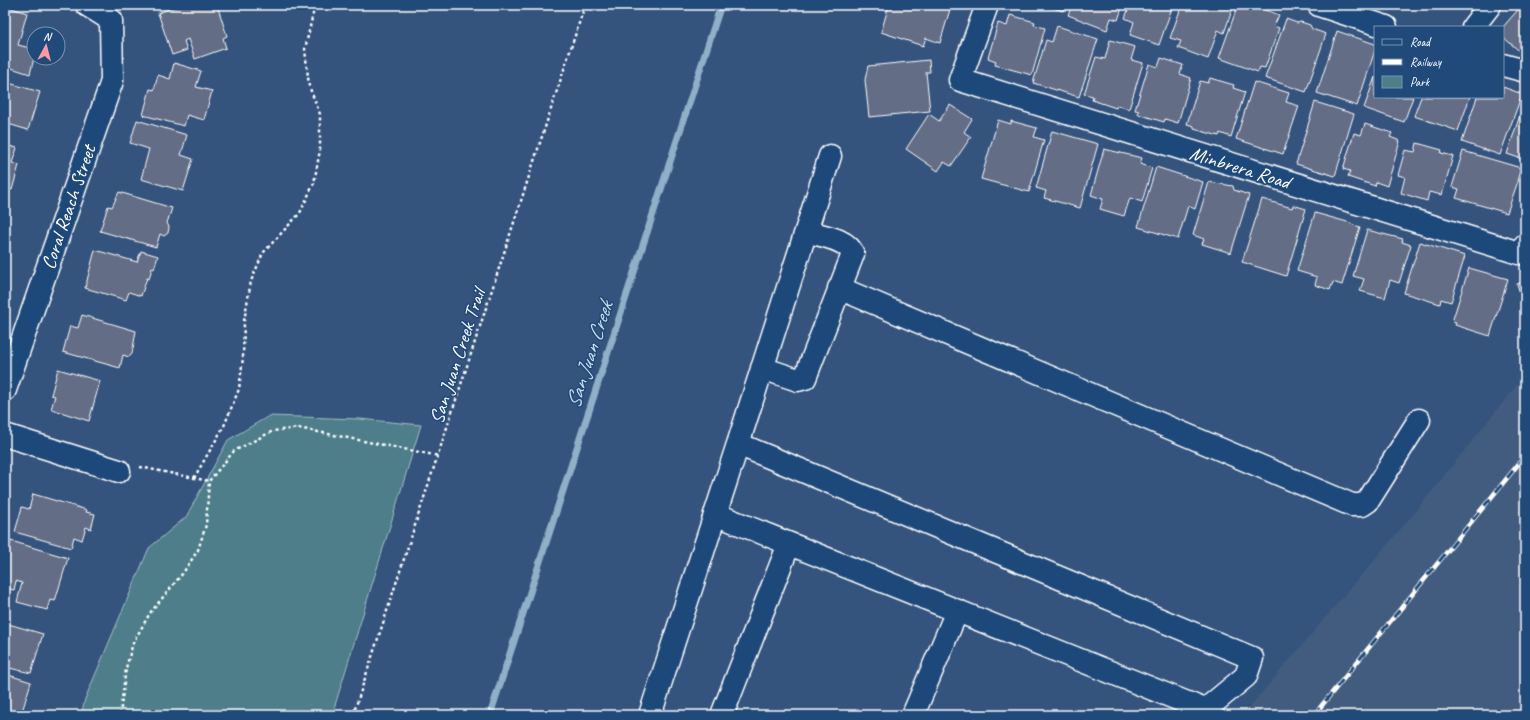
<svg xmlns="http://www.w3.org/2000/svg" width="1530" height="720" font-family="Caveat,sans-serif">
	<rect width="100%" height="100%" fill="#34547d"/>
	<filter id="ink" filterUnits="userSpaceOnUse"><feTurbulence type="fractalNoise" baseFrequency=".025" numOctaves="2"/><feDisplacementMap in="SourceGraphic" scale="8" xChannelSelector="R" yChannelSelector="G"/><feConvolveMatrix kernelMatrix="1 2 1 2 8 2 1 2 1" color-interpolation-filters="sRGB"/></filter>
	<g filter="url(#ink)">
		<!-- built -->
		<path fill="#425c7f" d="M1525,375v340h-282l172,-203z"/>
		<!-- green -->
		<path fill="#4d7e8a" stroke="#a6bec4" d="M269,416l91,3 61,6 -89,290h-251l4,-16 64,-151 37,-31 42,-77z"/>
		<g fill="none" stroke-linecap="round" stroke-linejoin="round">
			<!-- stream -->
			<path stroke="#8fb0c7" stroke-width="7" d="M490,715l231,-710"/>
		</g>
		<!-- building -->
		<path fill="#646d85" stroke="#fff" d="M181,5h36l10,31 -4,2 3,10 -31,11 -7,-20 -4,2 3,9 -15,5 -14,-42z
			M889,5l62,1 -11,37 -14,-5 -3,8 -42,-14z
			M1043,5h22l-2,6z
			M1072,5h51l-5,15 -7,-2 -4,12 -39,-15z
			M1130,5h43l-14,40 -29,-10 4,-13 -9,-4z
			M1182,5h52l-10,28 -6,-3 -10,29 -30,-11 3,-7 -11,-3z
			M1238,5h14l27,10 -5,11 5,2 -14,40 -5,-1 -2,5 -39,-14z
			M1522,5h3l-1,50 -21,-18v-10z
			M5,6l22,7 -9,32 16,4v9l-4,16 -25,-8z
			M1010,15l25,7 -1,3 11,3 -13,47 -37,-10 1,-4 -8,-3 10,-35 9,3z
			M1286,19l11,4 4,-1 9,3 2,4 14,5 -20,58 -41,-14z
			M1057,26l41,13 -19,58 -46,-14 13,-43 6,2z
			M1337,31l38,13v6l-18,56 -40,-13z
			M1110,40l25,7 -4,13 12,3 -14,46 -12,-4 -1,3 -24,-8 1,-4 -9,-2 12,-37 9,2z
			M1161,58l22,7 -3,9 11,4 -13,45 -13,-4 -1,3 -26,-8 1,-3 -4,-1 14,-46 9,3z
			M929,60l1,12h-4l4,39 -61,6 -4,-37 3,-14z
			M174,63l27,8 -5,16 16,4 -8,29 -17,-5 -3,11 -41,-11 7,-26 4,1 4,-15 12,4z
			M1375,77v20h38l-9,25 -40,-14z
			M1210,78l24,7 -1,3 12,4 -14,45 -11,-4 -1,3 -25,-7v-3l-7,-2 13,-43 8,2z
			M5,82l35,10 -12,38 -23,-7z
			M1254,82l35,11 -3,9 13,4 -16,48 -47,-15z
			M1503,87l19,7 -22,61 -38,-13 15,-45h26z
			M1421,97h49l-12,34 -44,-15z
			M1525,100v60l-18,-6z
			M1315,102l39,12 -19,62 -39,-12z
			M950,105l22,14 -8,13 7,5 -20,29 -7,-4 -6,9 -32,-22 23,-35 10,7z
			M137,120l50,15 -6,20 12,4 -10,32 -42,-12 8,-30 -19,-6z
			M998,120l13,4v-3l26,7 -3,9 10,3 -15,52 -48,-13z
			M1365,124l27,9 -2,4 10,4 -13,45 -11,-4 -1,4 -27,-9 2,-6 -7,-2 11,-36 7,2z
			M1052,131l46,13 -18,64 -36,-10 2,-7 -10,-3z
			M1417,143l25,7 -1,3 12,3 -11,39 -13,-3 -2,9 -26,-8 4,-16 -7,-2 7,-25 10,2z
			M5,145l12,3 -5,15 7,2 -7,25 -7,-2z
			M1104,149l38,9 -2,6 12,4 -10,34 -12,-4 -6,18 -24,-7 3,-10 -12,-4z
			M1463,151l58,17 -4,13h1l-11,32 -51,-15 3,-9 -7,-2z
			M1156,167l47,15 -8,27 -7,-3 -10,33 -40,-12z
			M1209,182l24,4 1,4 15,5 -18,58 -29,-9 2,-5 -11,-4z
			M119,192l53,16 -5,15 2,4 -1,6 -4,3 -4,-2 -4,13 -56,-16 8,-25 4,1z
			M1262,199l30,9 1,-3 13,4 -20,67 -44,-14z
			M1315,213l36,10v1l9,3 -18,58 -9,-3 -3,8 -15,-5 2,-8 -20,-6z
			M1367,230l36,9 -1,3 9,3 -12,38 -9,-3 -5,18 -25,-7 4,-12 -11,-3z
			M1420,242l45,14 -14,46 -10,-3 -1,5 -36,-11z
			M95,250l42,12 4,-11 17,5 -4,13 -2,-1 -3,11 -2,-1 -6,18 -12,-4 -3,8 -41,-12z
			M1469,268l39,11 -18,57 -35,-11 1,-2 -4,-1z
			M1525,281v27l-8,-24z
			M82,315l54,16 -4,23 -3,3 -6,-2 -3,13 -57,-16 7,-26 8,2z
			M58,369l42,12 -11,40 -38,-12 4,-13 -4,-1z
			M33,494l54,16 -1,2 9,2 -4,15 -5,-2 -4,13 -8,-3 -3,11 -56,-16 7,-25 7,2z
			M11,541l57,17 -13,43 -5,-1 -3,10 -30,-8 5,-19 -6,-2 -2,9 -9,-2v-27z
			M5,623l38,11 -12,39 -26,-6z
			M5,674l26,8 -10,33h-16z"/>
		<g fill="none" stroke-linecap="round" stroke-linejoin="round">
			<defs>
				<path id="minor" d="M987,5l-27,75 559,173 6,-8
					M1319,5l67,22
					M1473,27l17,-22
					M1503,65l22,6
					M839,288l513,217h10l6,-4 51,-81
					M762,368l36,12 7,-2 48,-124c-6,-16 -33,-18 -47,-23
					M5,390l107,-309 -1,-61 -24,-15
					M5,435l114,36
					M738,444l92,-288
					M650,715l88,-271 514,214 -6,18 -41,34 -490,-196
					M722,715l67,-171
					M913,715l44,-104"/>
			</defs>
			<!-- minor casing -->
			<use href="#minor" stroke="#fff" stroke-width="25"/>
			<!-- path -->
			<path stroke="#fff" stroke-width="2.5" stroke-dasharray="3 3" stroke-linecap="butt" d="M140,467l69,14
				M194,478l30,-52 15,-37 4,-31 1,-37 7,-40 12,-28 37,-40 14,-30 6,-33v-36l-11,-28 -4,-37 10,-44
				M120,715l6,-47 7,-25 17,-30 33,-40 15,-23 8,-25 3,-44 25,-30 39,-20 25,-3 141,28
				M353,715l232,-710"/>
			<!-- minor -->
			<use href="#minor" stroke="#1f4a7a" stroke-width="22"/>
			<defs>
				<path id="rail" d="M1314,715l211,-259"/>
			</defs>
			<!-- rail casing -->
			<use href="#rail" stroke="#fff" stroke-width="4.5"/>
			<!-- rail -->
			<use href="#rail" stroke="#1f4a7a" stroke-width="3" stroke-dasharray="9" stroke-linecap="butt"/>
		</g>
	</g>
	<g text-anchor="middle" stroke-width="3" stroke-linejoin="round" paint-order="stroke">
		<!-- street labels -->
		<g font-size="20" fill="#fff" stroke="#1f4a7a">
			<text transform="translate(1240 167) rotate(17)" y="7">Minbrera Road</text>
			<text transform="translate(68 207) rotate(-71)" y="7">Coral Reach Street</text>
			<text transform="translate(457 356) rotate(-72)" y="7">San Juan Creek Trail</text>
		</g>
		<!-- water labels -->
		<g font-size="21" font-style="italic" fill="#d0dee8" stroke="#1f4a7a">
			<text transform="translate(589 355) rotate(-72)" y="7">San Juan Creek</text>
		</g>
	</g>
	<!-- margin -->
	<rect width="1530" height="720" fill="none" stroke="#1f4a7a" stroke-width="20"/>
	<rect x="10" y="10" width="1510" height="700" fill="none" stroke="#fff" stroke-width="1.5" filter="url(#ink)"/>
	<!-- legend -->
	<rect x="1374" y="26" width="130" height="72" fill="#1f4a7a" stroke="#7992af"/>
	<rect x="1382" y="39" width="20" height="6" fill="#1f4a7a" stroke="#7992af"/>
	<text x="1410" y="46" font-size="12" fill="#ffffff">Road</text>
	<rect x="1382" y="59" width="20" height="6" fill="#ffffff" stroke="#7992af"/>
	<text x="1410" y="66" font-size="12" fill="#ffffff">Railway</text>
	<rect x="1382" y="76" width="20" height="12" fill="#4d7e8a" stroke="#7992af"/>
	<text x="1410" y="86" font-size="12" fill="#ffffff">Park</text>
	<!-- north arrow -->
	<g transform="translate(46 46) rotate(7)"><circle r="19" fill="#1f4a7a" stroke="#7992af"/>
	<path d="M0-3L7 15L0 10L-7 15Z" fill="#ff9aa2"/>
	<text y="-6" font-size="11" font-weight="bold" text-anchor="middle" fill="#ffffff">N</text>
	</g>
</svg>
